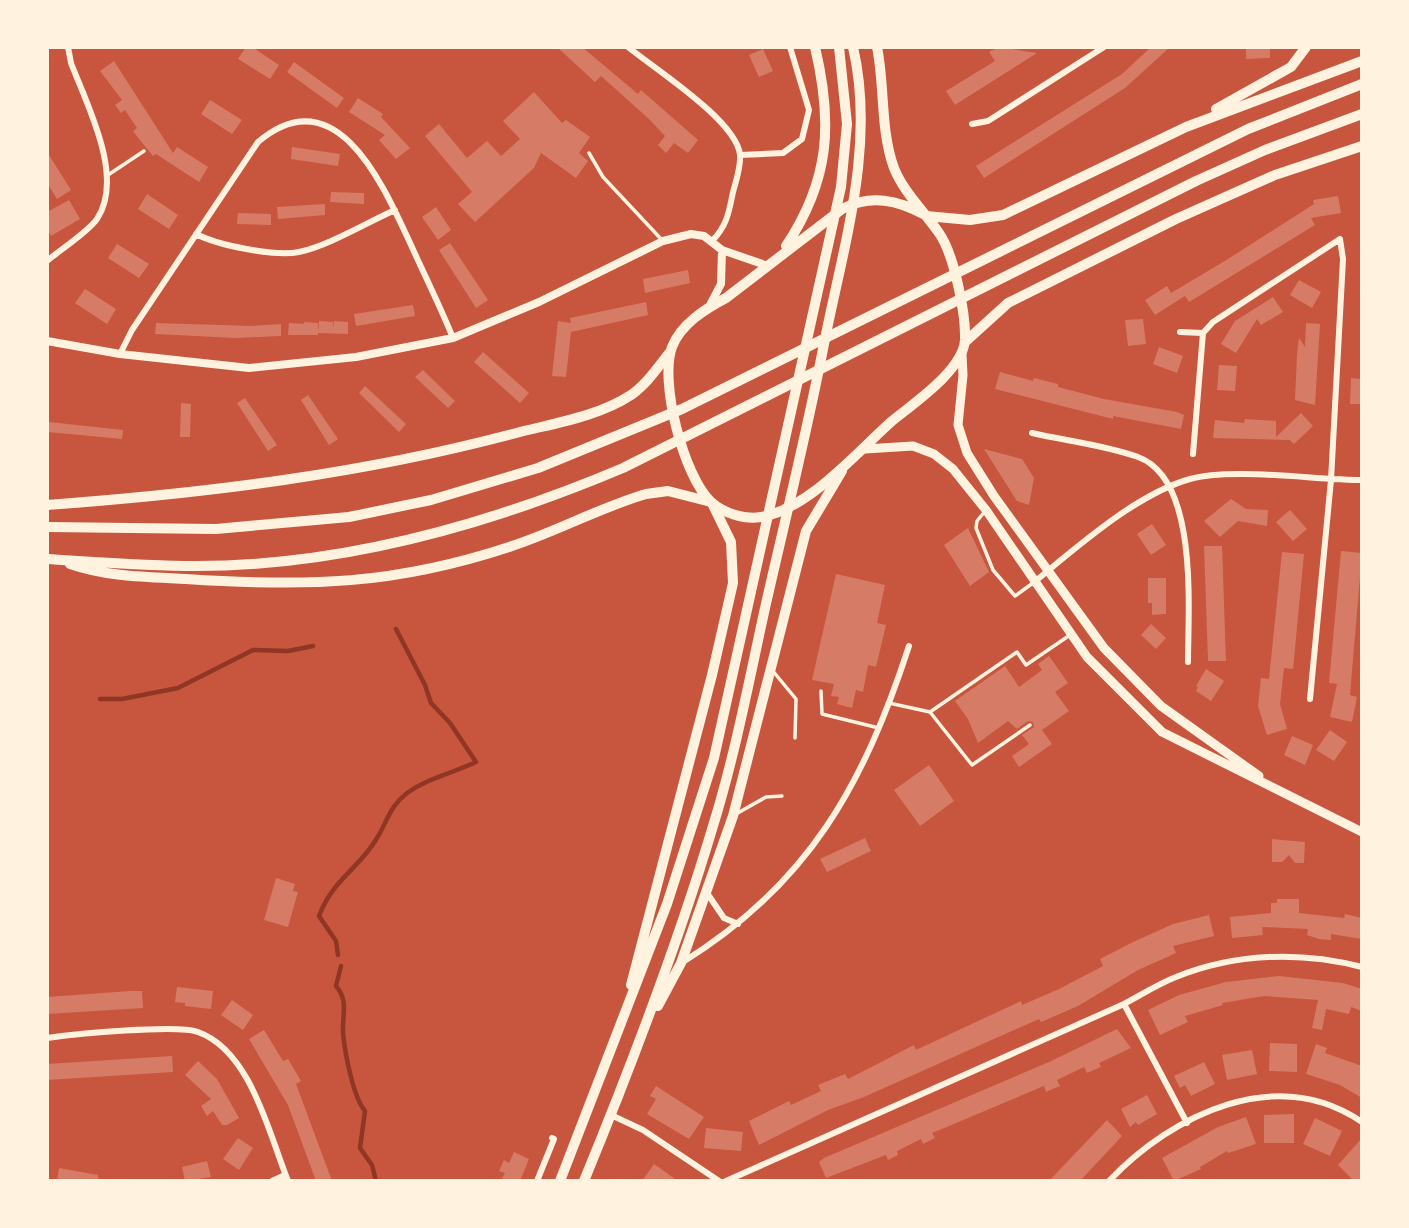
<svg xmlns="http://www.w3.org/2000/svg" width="1409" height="1228" font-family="Merriweather,serif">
	<rect width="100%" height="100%" fill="#c8553d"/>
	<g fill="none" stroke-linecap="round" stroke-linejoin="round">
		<!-- stream -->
		<path stroke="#8f3625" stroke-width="4.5" d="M100,699h22l56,-11 75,-38 35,1 25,-5
			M338,955l-2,-14 -17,-25c14,-37 40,-47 58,-78 10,-16 13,-32 30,-45 21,-15 46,-20 69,-31l-26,-39 -19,-20 -6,-18 -29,-56
			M341,966l-5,20c13,15 6,29 7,47 2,20 10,64 22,78l-5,37 12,17 4,16"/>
	</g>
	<!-- building -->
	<path fill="#d67c66" d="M246,47h6l27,18 -9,14 -32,-20z
		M557,47h25l56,47 3,-4 57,50 -10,13 -14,-10 -8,10 -8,-8 7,-9 -16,-17 -48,-43 -6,6z
		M999,47l38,6 -82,52 -9,-14 49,-30 -6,-9z
		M1151,47h19l-45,41 -141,90 -8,-12 146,-92z
		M1246,47h24v11l-24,1z
		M763,49l10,22 -14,6 -10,-22z
		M114,61l59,92 4,-6 31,20 -9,15 -43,-28 -3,2 -14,-17 -6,-8 4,-3 -12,-18 -4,3 -6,-8 7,-5 -22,-29z
		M294,62l50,36 -7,10 -50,-36z
		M534,92l28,31 4,-3 24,17 -11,16 9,8 -12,17 -35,-25 -7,15 -59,54 -17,-18 14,-12 -47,-56 14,-12 28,34 20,-17 14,15 19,-17 -17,-18z
		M358,98l25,16 -2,3 29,31 -14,11 -17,-19 6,-5 -36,-23z
		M210,100l32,20 -10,14 -31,-20z
		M292,147l48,7 -2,12 -47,-7z
		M47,152l24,38 -14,9 -10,-16z
		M331,192l33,1v11l-34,-2z
		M147,194l31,21 -9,14 -31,-20z
		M1338,196l3,17 -30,5 4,7 -126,77 -4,-6 -30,19 -10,-15 22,-14 4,7 57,-34 86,-55 -1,-4z
		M69,200l11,19 -29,17 -4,-7v-17z
		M325,204v11l-47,4 -1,-12z
		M436,207l15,23 -13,10 -16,-23z
		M238,213l33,1v11l-34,-1z
		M450,243l38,57 -12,8 -37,-58z
		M117,244l32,20 -10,14 -31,-20z
		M688,270l2,13 -45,10 -2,-14z
		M1299,280l22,12 -9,16 -22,-13z
		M85,289l31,20 -9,15 -32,-21z
		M1273,297l10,15 -22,13 -4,-6 -21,34 -15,-9 14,-23z
		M646,302l2,13 -77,17 -5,45 -14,-1 6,-55 13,2 -1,-5z
		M413,305l2,11 -59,10 -2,-12z
		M1143,319l3,25 -18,2 -3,-26z
		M319,321l14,1v6l1,-7 14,1v12l-30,-1z
		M304,322l14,1v12h-30l1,-12 15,1 -1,6z
		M156,323l96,3 29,-2v12l-45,2 -81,-4z
		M1306,323l14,1 -5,81 -20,-5 2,-46 2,-16 6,9z
		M1159,347l24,9 -6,17 -24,-9z
		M483,352l46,41 -9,10 -46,-41z
		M1219,365l18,1 -2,25 -18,-1z
		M423,370l32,31 -7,7 -33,-31z
		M1000,372l33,9 1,-3 24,6v3l46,12 73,13 7,3 -3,14 -68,-13v3l-118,-30z
		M1351,378l11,1v25h-12z
		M365,386l41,38 -7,8 -40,-39z
		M308,395l30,44 -9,6 -28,-45z
		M245,398l32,47 -9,6 -31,-48z
		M181,403l10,1 -1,33h-10z
		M1301,413l12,13 -19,18 -4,-4 -77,-2 2,-18 29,3 1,-4 31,2v16z
		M49,422l74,8 -1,9 -74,-7z
		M984,449l38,10 12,19 -5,27 -12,-4z
		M1231,499l15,10 22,1 -1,16 -29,-5 -18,16 -16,-16z
		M1290,510l17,19 -14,12 -17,-19z
		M1152,524l14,21 -15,10 -14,-21z
		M968,528l21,44 -19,14 -26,-41z
		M1204,546h18l4,115h-18z
		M1341,551l21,2 -12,142 7,2 -5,25 -22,-5 7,-33 -8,-1z
		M1282,552l22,2 -11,115 -9,-1 -4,36 7,25 -20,6 -9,-29 3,-28 8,1z
		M836,574l49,11 -8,38 9,2 -10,42 -8,-2 -5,27 -7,-2 -4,18 -15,-4 2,-7 -8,-1 3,-12 -22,-4z
		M1148,578h18v36l-14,1v-12h-4z
		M1151,624l15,14 -10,11 -15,-14z
		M1049,656l19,27 -13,9 14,19 -27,19 10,14 -33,23 -7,-11 17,-12 -7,-9 12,-8 -1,-5 -5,-1 -11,8 -9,-8 -30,22 -10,-24 -13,-18 50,-35 14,21 23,-17 -4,-6z
		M1206,669l18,12 -13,20 -15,-10 2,-4 -2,-1z
		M1330,730l17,12 -13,19 -18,-11z
		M1292,736l21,9 -8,20 -21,-10z
		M929,765l25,36 -34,25 -26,-36z
		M865,838l6,13 -44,21 -7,-13z
		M1272,839l33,3 -1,21h-9l-6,-8 -7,7h-10z
		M276,878l19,6 -2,7 5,1 -10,35 -24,-7z
		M1277,899h22v14l45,5 1,-4 17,4v21l-31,-5v6l-12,-1 -12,-4 1,-6 -46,-2 1,8 -31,3 -2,-21 41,-4v-10h6z
		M1209,915l5,21 -41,10 3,7 -38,17 -60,36 -37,16 -2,-3 -175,78 -36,13 -69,35 -10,-24 40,-20 2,4 30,-14 -3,-6 27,-11 3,5 66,-34 2,5 105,-49 1,4 37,-16 44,-23 -3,-7 33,-17 40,-18z
		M1279,976l64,7 19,6v22l-11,-4 -2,7 -23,-5 -4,21 -10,-2 6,-28 -54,-4 -42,7 1,2 -38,11 3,6 -28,13 -12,-25 31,-15 47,-13z
		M177,987l36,4 -2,18 -26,-3v-3l-10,-1z
		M130,991h12l1,17 -96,6v-17z
		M232,1000l21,15 -10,15 -22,-15z
		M1117,1029l14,19 -32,15 2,4 -14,6 -3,-6 -27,13 3,6 -14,6 -2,-6 -95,40 -17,7 3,5 -12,6 -2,-5 -24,12 1,4 -10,5 -2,-5 -60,23 -7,-16 5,-4 225,-96z
		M264,1030l19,31 5,-2 13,22 -5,3 36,97h-16l-28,-76 -39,-66z
		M1270,1043l27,1v28l-28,-1z
		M1316,1044l11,4 -2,5 37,13v32l-22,-13 -34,-11z
		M1252,1050l5,24 -30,6 -5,-25z
		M172,1056l1,16 -126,8v-16z
		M198,1061l19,18 22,39 -12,7h-5l-9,-14 -6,5 -6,-10 10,-7 -26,-24z
		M1204,1062l11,22 -24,12 -6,-11 -5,3 -6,-12z
		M656,1086l48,31 -15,22 -42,-25 9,-15 -6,-3z
		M1147,1095l10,19 -19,11 -2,-3 -6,5 -9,-18z
		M1294,1114v29h-30v-28z
		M1246,1117l10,27 -28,9 -1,-2 -27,16 1,2 -27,12 -12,-23 56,-31z
		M1315,1118l27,13 -12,25 -27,-12z
		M1107,1120l15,16 -42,45h-31z
		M706,1128l37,4 -2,19 -37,-3z
		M238,1138l15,10 -14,22 -16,-11z
		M1362,1138v43h-8l-16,-16z
		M514,1152l15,7 -9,22h-19l4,-8 -6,-2 5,-11 5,3z
		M207,1161l4,16 -26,4 -3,-14z
		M654,1164l24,17h-36z
		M59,1168l39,7v6h-41z"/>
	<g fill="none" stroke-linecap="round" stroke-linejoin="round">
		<!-- service -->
		<path stroke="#fff3e0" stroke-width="3.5" d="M589,153l14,24 59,63
			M108,175l36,-24
			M986,510l-9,11 -1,7 17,42 22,26 18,-13
			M772,670l24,29 -1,39
			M821,691l1,23 57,14
			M889,703l41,9 87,-60 9,13 44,-30
			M930,712l42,53 58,-40
			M736,814l30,-17 16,-1"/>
		<!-- minor -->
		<path stroke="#fff3e0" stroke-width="6" d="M628,47c27,22 109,74 112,108 1,12 -4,26 -7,37 -4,20 -6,34 -21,49
			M972,124l16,-3 116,-74
			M740,155l43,-2 19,-14 7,-29 -19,-63
			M196,234c21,11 79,23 103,18 29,-6 67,-29 96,-42
			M47,261c13,-11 41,-29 50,-42 28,-42 -10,-114 -26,-156l-3,-16
			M1180,332l23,1
			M120,354l12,-24 126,-188c79,-67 126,45 153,103 14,31 29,61 42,93
			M1032,433c35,8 73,12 106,24 61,22 50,153 50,205
			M1193,454l10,-121 10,-11 127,-83 3,20 -12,221 -21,219
			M1033,583c43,-35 103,-89 157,-104 42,-12 124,1 172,1
			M707,893l17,25 14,6
			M683,962c126,-78 181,-178 226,-316
			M1124,1004l63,119
			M47,1038c28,-4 130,-14 151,-6 53,19 71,102 90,149
			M611,1115l32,15 76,51
			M272,1181l13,-6
			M537,1181l17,-42 -2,-1
			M726,1181l398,-177c17,-9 34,-20 52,-27 59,-24 125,-26 186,-10
			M1109,1181c64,-67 167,-117 253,-59"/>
		<!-- tertiary -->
		<path stroke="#fff3e0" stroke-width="8" d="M710,305l11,-21 1,-34
			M47,341l73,13 129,14 107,-11 97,-19 86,-36 124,-61 28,-7 13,2 18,14 46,16"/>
		<!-- secondary -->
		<path stroke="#fff3e0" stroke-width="9" d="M962,354l1,21 -5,50 9,28 27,43 110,152 57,58 98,70
			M865,449l48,-3 21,8 19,15 33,41 101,147 75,75 200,100"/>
		<!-- primary -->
		<path stroke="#fff3e0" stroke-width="10" d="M631,985l81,-310 21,-92 -2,-41 -19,-39
			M658,1006l23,-43 52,-147 73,-285 36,-60
			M560,1181l107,-277 47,-146 127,-571 6,-63 -8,-77
			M584,1181c48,-117 93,-234 129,-355 22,-71 36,-145 52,-218 20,-88 42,-176 59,-264 19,-97 52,-198 29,-297"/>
		<!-- trunk -->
		<path stroke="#fff3e0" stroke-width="10" d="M877,47c8,39 3,83 17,121 10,25 30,43 45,65 15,21 27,81 26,107 -2,30 -51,63 -73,81 -35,31 -83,88 -131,96 -16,3 -38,-4 -50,-15 -27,-25 -52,-120 -39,-155 9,-23 33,-38 54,-49l116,-89c29,-15 56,-9 83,6
			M1216,109l75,-42 15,-20
			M926,216l44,4 33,-5 183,-88 176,-66
			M786,246c44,-66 47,-123 29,-199
			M965,342l43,-39 168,-84 99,-44 87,-29
			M47,505c161,-12 317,-31 473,-73 36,-9 79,-16 111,-37 16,-11 27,-28 39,-43
			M47,527l169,2 133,-12 82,-17 107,-32 144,-59 566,-280 114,-45
			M47,559c49,3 100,7 149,7 148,0 292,-41 427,-98l573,-287 69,-31 97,-36
			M70,564c38,13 76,13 116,15 121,8 209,6 326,-33 46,-15 89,-39 134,-52l22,-3 43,11"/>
	</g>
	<!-- border -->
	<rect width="1409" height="1228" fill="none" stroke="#fff3e0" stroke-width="98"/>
</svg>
